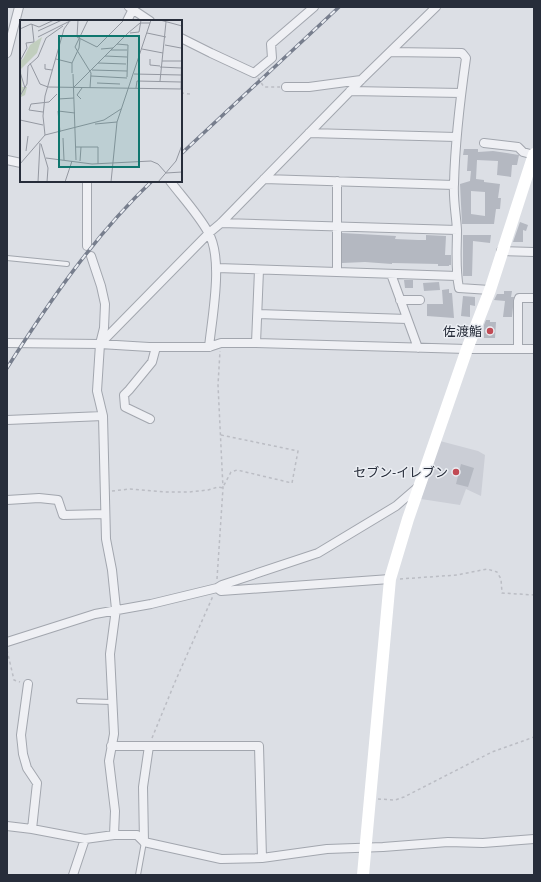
<svg xmlns="http://www.w3.org/2000/svg" width="541" height="882" font-family="Ubuntu,'Noto Sans JP',sans-serif">
	<rect width="100%" height="100%" fill="#dcdfe5"/>
	<!-- built -->
	<path fill="#cbced6" d="M440,441l38,10 7,4 -4,41 -15,-7 -6,16 -39,-6z"/>
	<!-- building -->
	<path fill="#b4b8c1" fill-rule="evenodd" d="M464,149h14v3l15,-1 26,4 -2,10h-5l-1,12 -14,-2 1,-14 -21,-1 -1,19 8,1v2l16,2 -2,14h3l-1,11h-4l-2,15h-32l-2,-40 10,-3 1,-10h-4l1,-16h-5zM471,191l14,1v24l-14,-2z
		M520,222l8,3 -2,6 -3,-1v12h-10z
		M342,233l54,3 -1,3 23,1h8v-5l20,1 -1,19h6v10h-2v1h-11v-2l-46,-1v1l-27,-2 -23,1z
		M463,235h28l-1,8 -17,-2 -1,35h-9z
		M404,280h9v8h-8z
		M439,282l1,8 -16,1 -1,-8z
		M449,289v4h3l2,25 -27,-2v-12h16l-1,-14z
		M504,291h8l-1,6h3l-2,20h-9l2,-16 -11,-1 3,-6h7z
		M463,296l12,1v9l-5,-1v12l-9,-1z
		M486,320h4v2h6l-1,16h-11v-13z
		M461,464l13,4 -6,19 -12,-3z"/>
	<g fill="none" stroke-linecap="round" stroke-linejoin="round">
		<defs>
			<path id="lane" d="M7,258l60,6
				M79,701l33,1
				M138,875l6,-33"/>
			<path id="street" d="M129,7l21,14
				M127,21l7,-14
				M181,38l30,15 43,20 18,-15 -1,-14 43,-37
				M390,52l72,1 4,5c-6,42 -11,84 -12,126 -1,15 2,30 3,46 0,19 -2,38 2,58l31,2
				M7,53l12,-46
				M286,87h23l52,-7
				M350,91l111,2
				M309,133l147,4
				M484,143l34,4 5,5 11,3
				M7,160l14,3
				M264,179l190,6
				M170,181c13,17 28,33 38,51 16,26 4,85 1,115
				M337,181v91
				M221,223l236,7
				M87,246v-65
				M501,251l33,1
				M91,256l10,30 4,18 -1,24 -4,16 -3,47 6,25 3,123 6,31 4,39 -6,45 4,80 -5,27 6,50 -1,24
				M217,268l240,8
				M391,274l27,74
				M400,300h20
				M258,314l149,5
				M7,343l93,1 49,3h60l12,-4h35l211,6h67
				M256,343l3,-73
				M100,344l109,-111 12,-10 140,-143 75,-73
				M518,348v-47l1,-3h15
				M150,419l-25,-12 -1,-12 5,-5 23,-28 4,-15
				M7,420l96,-4
				M7,500l32,-2 19,2 5,15 42,-1
				M217,588l4,3 169,-12
				M7,642l88,-28 56,-10 66,-16 5,-3 96,-32 78,-47 22,-19
				M28,684l-7,51 2,19 4,14 10,15 -5,46
				M111,746h148l3,112
				M7,826l25,3 53,10 29,-4h23l7,7 77,17 41,-1 65,-9 56,-2 65,-5 35,1 51,-4
				M144,842l-1,-55 6,-41
				M73,875l12,-36"/>
		</defs>
		<!-- lane casing -->
		<use href="#lane" stroke="#a2a6ae" stroke-width="6"/>
		<!-- street casing -->
		<use href="#street" stroke="#a2a6ae" stroke-width="10"/>
		<!-- path -->
		<path stroke="#bbbdc4" stroke-width="1.5" stroke-dasharray="3 3" stroke-linecap="butt" d="M258,78l6,9h16
			M181,93l9,1
			M221,435l77,16 -6,32 -55,-13 -6,2 -8,15
			M112,491l18,-2 35,3h24l19,-2 10,-3 5,1
			M217,579l6,-91 -5,-103 2,-34
			M400,579l57,-4 30,-6 10,3 4,7 1,14 32,2
			M7,650l7,30 6,2
			M152,738l23,-56 38,-86
			M378,799l17,1 9,-3 88,-45 42,-15"/>
		<!-- lane -->
		<use href="#lane" stroke="#eff0f4" stroke-width="4"/>
		<!-- street -->
		<use href="#street" stroke="#eff0f4" stroke-width="8"/>
		<!-- secondary -->
		<path stroke="#fff" stroke-width="12" d="M363,875l27,-296 18,-60 59,-170 23,-59 44,-136"/>
		<defs>
			<path id="rail" d="M181,154l158,-147
				M7,368c42,-66 87,-132 145,-187"/>
		</defs>
		<!-- rail casing -->
		<use href="#rail" stroke="#777e8d" stroke-width="3.5"/>
		<!-- rail -->
		<use href="#rail" stroke="#ebeef3" stroke-width="2" stroke-dasharray="6" stroke-linecap="butt"/>
	</g>
	<!-- markers -->
	<g fill="#c14a54" stroke="#ebeef3" stroke-width="1.5">
		<circle cx="490" cy="331" r="4"/>
		<circle cx="456" cy="472" r="4"/>
	</g>
	<g text-anchor="middle" stroke-width="3" stroke-linejoin="round" paint-order="stroke">
		<!-- poi labels -->
		<g font-size="13" fill="#272d3a" stroke="#ebeef3" text-anchor="end">
			<text x="482" y="336">佐渡鮨</text>
			<text x="448" y="477">セブン-イレブン</text>
		</g>
	</g>
	<!-- overview -->
	<g transform="translate(20 20)">
		<rect width="162" height="162" fill="#dcdfe5"/>
		<path d="M22,17l-5,16 -16,16 1,18h5l-2,8 -4,2 -1,-36 3,-2 7,-14z" fill="#c1cebe"/>
		<path fill="none" stroke="#9498a1" stroke-width="1" d="M58,0l-1,17 20,10 27,-27M68,0l-13,27 16,26 -1,15M140,0l22,6M0,9l11,-5 8,3 15,-7M18,11l24,-11M110,13l9,-1 2,-12M127,13l19,4M18,17l34,-17M97,24l11,1 -1,32M145,25l16,3M81,29l12,-1M122,29l21,4M91,30h16M85,36l22,1M36,39l16,4M130,39v6l10,1M0,41l7,-13 -1,-5 8,-1 -2,-18M142,41h19M10,43l10,21 8,3M78,43l28,1M25,44v5l7,1M140,47l21,1M72,50l35,1M0,52l5,16M52,53v-10l7,-15 1,-9M53,54l3,86M114,54l47,1M71,56l36,2M140,61l6,-59M77,63l23,1M28,67l134,2M54,67l54,-54 12,-10h10M116,68l1,-7 44,1M161,69l1,-52M0,76l7,-12 1,-18 10,-9 8,-19 17,-12M38,79l16,-1M61,79l-4,-4 5,-7M23,92l-14,-2 2,-6 18,-2 8,-8M0,100l23,5M75,104l22,-2M40,112l-2,-21 17,2M25,115l-2,-19 2,-20 19,-67 5,-7M43,118l1,22M21,124l7,24 -1,14M56,127h22v17M6,131l2,-15M26,138l46,6 59,-3 7,3 8,9 16,-1M60,141l1,-14M0,144l25,-29 59,-15 17,-11M18,162l2,-39M45,162l7,-21M91,162l6,-60 34,-102M138,162l18,-21 6,-16"/>
		<path fill="#0f766e" fill-opacity="0.15" stroke="#0f766e" stroke-width="2" d="M39,16h80v131h-80z"/>
		<rect width="162" height="162" fill="none" stroke="#272d3a" stroke-width="2"/>
	</g>
	<!-- border -->
	<rect width="541" height="882" fill="none" stroke="#272d3a" stroke-width="16"/>
</svg>
